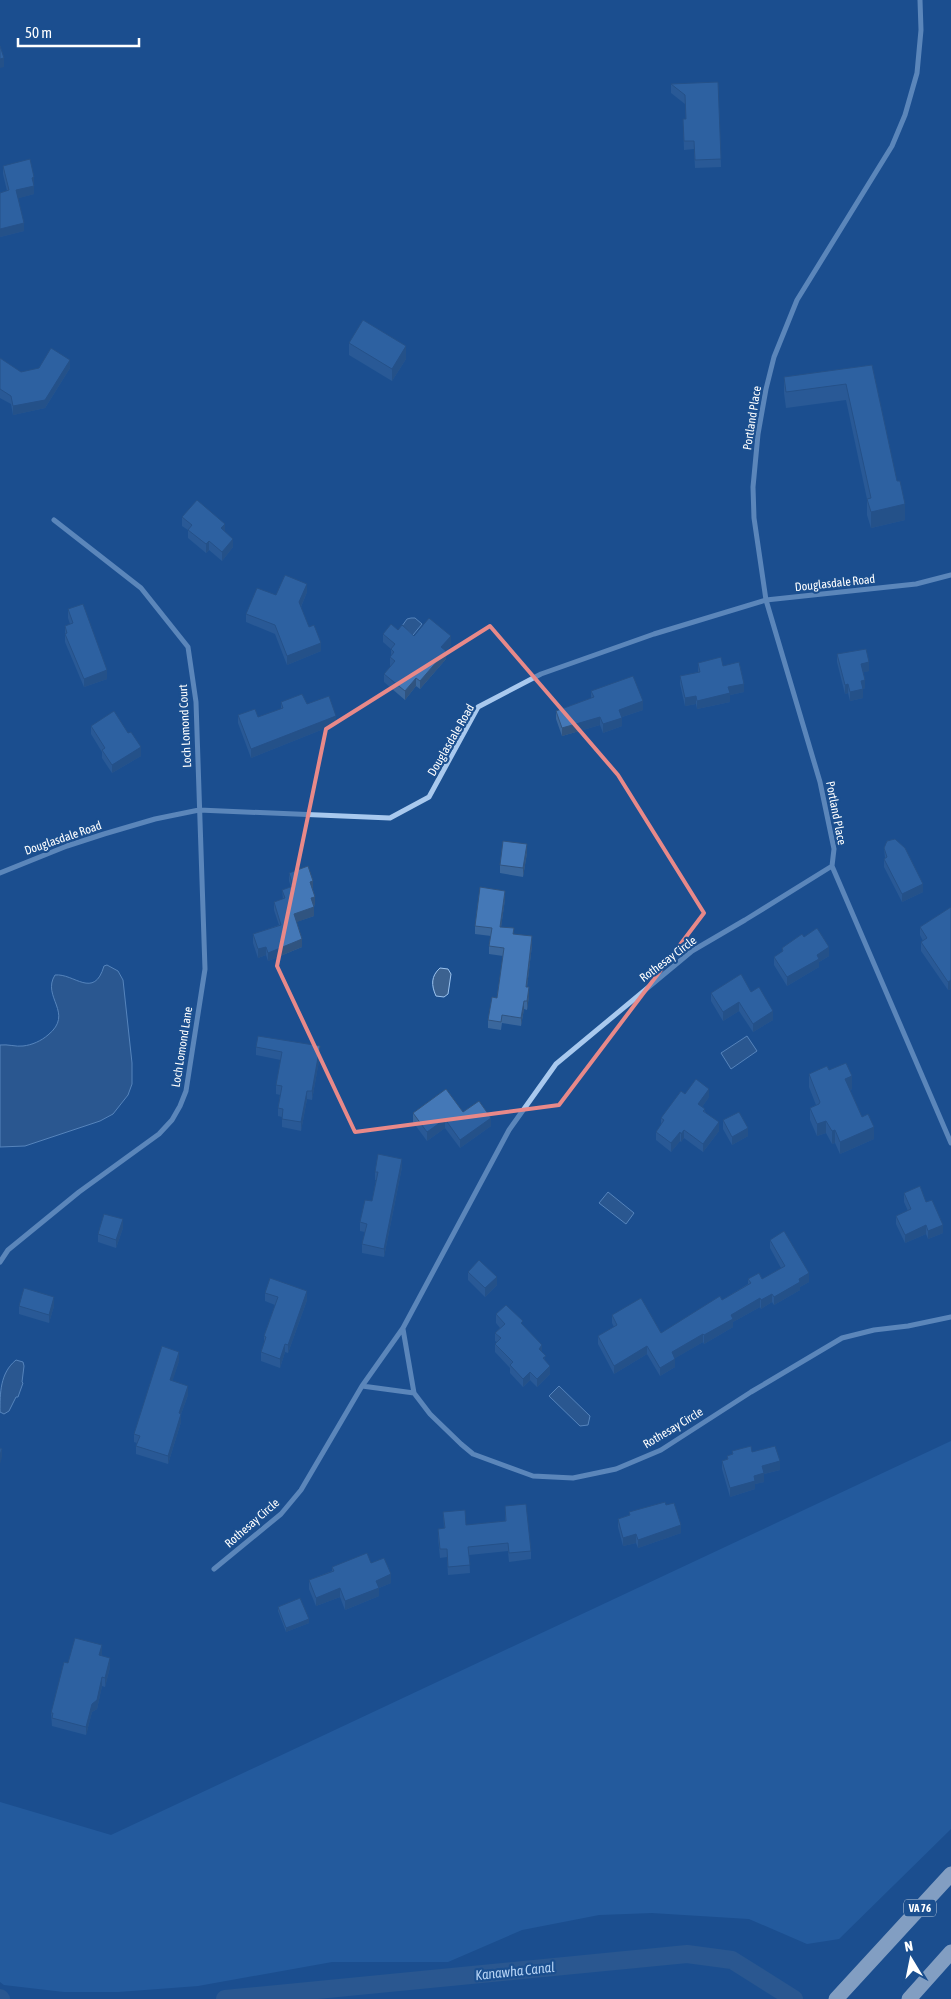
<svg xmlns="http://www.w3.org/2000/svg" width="951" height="1999" font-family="'Asap Condensed',sans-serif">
	<rect width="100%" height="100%" fill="#1b4f8f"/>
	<!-- green -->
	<path fill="#2e69ad" d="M951,1441v388l-112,110 -32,5 -58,-25 -97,-6 -53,2 -77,15 -74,32h-116l-134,24 -80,6h-54l-60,-7 -4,-3v-180l111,33z"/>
	<!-- water -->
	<path fill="#3c6290" stroke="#9cc4f0" d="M411,618h4l7,6 -9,11 -11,-9 5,-7z
		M107,965l11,6 5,9 9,83v21l-4,11 -15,19 -13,7 -75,25 -25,1v-102c8,-1 16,2 23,1 9,-1 18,-5 25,-11 27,-22 -7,-38 7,-60 19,-2 39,25 49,-9z
		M440,968l8,1 3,5 -3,20 -4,3 -8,-1c-5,-11 -5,-20 4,-28z
		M747,1036l10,15 -26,18 -10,-16z
		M608,1192l26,21 -8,11 -27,-21z
		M16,1360l7,2 1,4 -2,16 1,1 -5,14h-2l-7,14 -5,3 -4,-2c0,-19 0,-39 16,-52z
		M559,1386l31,30 -2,9 -8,1 -31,-30z"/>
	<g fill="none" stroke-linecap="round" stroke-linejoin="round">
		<!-- canal -->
		<path stroke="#3c6290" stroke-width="18" d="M0,1998l1,1
			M225,1999l462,-45 45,6 62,39"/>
		<!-- minor -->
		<path stroke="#a9c9ee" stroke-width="5" d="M832,866l2,-17 -14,-67 -54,-182 -12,-82 -1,-31 5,-53 8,-45 8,-32 23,-57 95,-154 13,-31 12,-42 4,-43 -1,-30
			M832,866l119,277
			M0,873l67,-27 37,-12 51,-15 44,-9 191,8 39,-21 49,-90 63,-33 113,-40 112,-34 150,-16 35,-9
			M0,1262l8,-12 71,-58 80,-58 13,-14 8,-14 6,-15 19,-122 -9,-267 -8,-55 -47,-59 -87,-68
			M403,1329l11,64 16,21 31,30 12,10 60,22 40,2 43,-9 45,-19 90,-58 91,-54 32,-8 34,-4 43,-9
			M362,1386l52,7
			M214,1569l67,-55 20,-24 61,-104 41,-58 106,-198 47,-66 136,-113 53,-31 87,-54"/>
		<!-- motorway -->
		<path stroke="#fff" stroke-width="15" d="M836,1999l115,-125
			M909,1999l42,-47"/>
	</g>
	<!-- wall -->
	<path fill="#3a679d" d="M718,82l3,85 -26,1 -1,-19 -10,1 -1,-31h3l-1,-15 -14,-11v-9z
		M3,166l31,19v9l-16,4 6,33 -24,6v-44l7,-2 -4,-17z
		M349,343l57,16 -14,22 -43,-26z
		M0,358l21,14 49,-4 -25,40 -32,7 -2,-11 -11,-6z
		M872,365l33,155 -34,8 -4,-13v-16l-21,-99 -60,8 -2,-15v-16z
		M182,517l43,15 8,15 -11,14 -13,-11 -3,3 -18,-15v-8l-6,-4z
		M307,592l-6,15 8,20 12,24 -34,14 -12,-31 -29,-12v-8l30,-19z
		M68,609l39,70 -23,8 -19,-45v-16l5,-2 -2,-6z
		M398,630l16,6 37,9 -5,6v8l-26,30 -4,-3 -11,14 -21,-18v-8l7,-8h-1v-9l1,-1v-7l-8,-7v-8z
		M837,654l32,17 -6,1 2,16 -2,1v9l-13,3 -2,-8 -3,1 -8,-32z
		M698,663l25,3 21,26 -14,3v7l-33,7 -1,-5 -11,2 -5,-22v-8l18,-4z
		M591,691l52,19 -21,7v9l-19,7 -3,-8 -38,11 -6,-17v-8l35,-13z
		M281,702l26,2 29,20 -85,34 -13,-35v-8l20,2 23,-8z
		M91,726l50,30 -29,17 -10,-15v-6l-11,-18z
		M884,848l39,44 -21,10 -18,-35v-8l1,-1z
		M527,853l-4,24 -23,-4v-8z
		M289,873l24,17 2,15 -2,1 1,10 -18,6 6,25 -34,14 -2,-6 -8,3 -5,-15v-9l26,-9 -5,-15v-8l9,-3 -1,-9 9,-3 -2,-6z
		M505,899l-4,28 31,18 -5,42 2,9 -2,14 -3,-1 -3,17 -19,-3 -1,7 -13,-2v-8l9,-22 6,-42 -14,-2v-8l2,-10 -16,-2v-8z
		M951,907v82l-3,1 -27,-39v-9l2,-1 -3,-6v-8z
		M804,937l25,19 -10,6v5l-32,19 -13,-21v-8l8,-5v-4z
		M751,992l22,28 -20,12 -14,-21 -16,10 -12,-20v-8z
		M256,1047l64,8 -8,45 -5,-1 -6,32 -19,-4v-10l-4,-1v-8l2,-13 -4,-1v-9l5,-25 -25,-5z
		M829,1070l23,19 -2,1 12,27 12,22 -34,15 -5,-11 -3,1 -6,-11 -9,3 -7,-16v-12l6,-3 -7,-18v-13z
		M709,1097l-7,10 17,24 -16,21 -19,-14 -3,4 -1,-1 -9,11 -15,-12v-8l5,-6v-8z
		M463,1112l28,14 -31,22 -15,-20 -18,13 -14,-19v-9z
		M723,1120l25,16 -16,9 -9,-16z
		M402,1167l-18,90 -22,-4v-9l3,-12 -5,-1v-9l12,-21 4,-21h-1v-8z
		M904,1193l22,9 17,31 -15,6 -2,-5 -21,9 -9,-19v-8l12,-5 -4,-9z
		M123,1228l-7,20 -18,-6v-8z
		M770,1240l39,42 -9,5v3l-26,15 -2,-3 -11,7 -1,-2 -27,15v5l-29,17 -1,-2 -28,16v9l-15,9 -13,-22 -33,20 -16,-30v-8l16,-9 -2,-4v-8l49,18 61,-33 26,-16v-5h14l19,-11 -11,-20z
		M468,1272l29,13 -12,12 -17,-17z
		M265,1293l42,7 -19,53 -3,-1 -5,16 -19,-7v-9l3,-8v-8l11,-31 -10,-4z
		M19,1306h35l-5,17 -30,-9z
		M496,1314l27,12 19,26 8,22 -13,13 -7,-7 -7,7 -13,-14v-5l-15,-16v-8l2,-2 -2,-1v-8l5,-5 -4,-5z
		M179,1361l-7,20 16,14 -7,19v8l-13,42 -32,-10v-8l1,-3 -3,-1v-8z
		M732,1451l20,1 28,18 -16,4v8l-9,2v5l-25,8 -8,-28v-8l5,-1v-4l5,-2z
		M666,1505l15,28 -43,15 -2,-5 -13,3 -5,-19v-8l11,-4v-3z
		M505,1506l26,45v8l-22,3 -1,-11 -39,4 1,18 -22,2 -1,-18 -7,1 -2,-21v-8l6,-1 -1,-16 23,13 39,-4z
		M371,1563l20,20 -12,5v8l-34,14 -5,-13 -24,9 -7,-17v-9l23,-9v-4z
		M278,1607l31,16 -23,9 -8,-21z
		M102,1653l-1,3 9,11 -5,20 -3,-1 -5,23 -5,3 -6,23 -34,-9 -1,-13 17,-50z"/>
	<!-- shaded-wall -->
	<path fill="#305480" d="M4,58v9l-4,1v-9z
		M34,177v8l-2,1v-8z
		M34,186v8l-18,5v-9z
		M24,223v8l-24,6v-8z
		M406,346v13l-14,22v-12z
		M70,360v8l-25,40 -32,7v-9z
		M905,504v16l-34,8v-16z
		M225,524v8l-4,-4z
		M233,539v8l-11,14v-9z
		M209,541v9l-3,3v-9z
		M307,584v8l-8,19v-9z
		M451,636v9l-10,11v-9z
		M321,643v8l-34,14v-9z
		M446,651v8l-26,30v-8z
		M869,662v9l-8,2v-9z
		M107,670v9l-23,8v-8z
		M416,678v8l-11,14v-9z
		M865,680v8l-4,2v-9z
		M744,684v8l-14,3v7l-33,7v-8l31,-14z
		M848,684v9l-3,1v-9z
		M863,689v9l-13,3v-9z
		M696,696v8l-11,2v-8z
		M643,701v9l-24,8v-8z
		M336,716v8l-85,34v-9z
		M600,717v8l-38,11v-8z
		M622,718v8l-19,7v-9z
		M141,747v9l-29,17v-8z
		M527,844v9l-4,24v-9z
		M313,881v9l-3,-8z
		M923,884v8l-21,10v-8z
		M505,891v8l-5,36v-8z
		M315,897v8l-4,1v-8z
		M314,907v9l-20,7v-9z
		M532,936v9l-6,50v-8z
		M302,939v8l-34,14v-8z
		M266,947v8l-8,3v-9z
		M829,947v9l-10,6v5l-32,19v-9l30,-22z
		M951,980v9l-3,1v-8z
		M529,987v9l-2,14v-9z
		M524,1001v8l-3,17v-8z
		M739,1002v9l-16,10v-9z
		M773,1011v9l-20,12v-8z
		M320,1046v9l-8,45v-9z
		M852,1076v13l-7,3v-13z
		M709,1089v8l-11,16v-9z
		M307,1091v8l-6,32v-9z
		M491,1118v8l-31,22v-8z
		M445,1119v9l-18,13v-9z
		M826,1121v12l-9,3v-12z
		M719,1122v9l-16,21v-8z
		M874,1127v12l-34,15v-12z
		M748,1128v8l-16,9v-8z
		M684,1130v8l-3,4v-8z
		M835,1130v13l-3,1v-13z
		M680,1132v9l-9,11v-9z
		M402,1159v8l-18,90v-8z
		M123,1219v9l-7,20v-8z
		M926,1225v9l-21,9v-8z
		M943,1225v8l-15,6v-8z
		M809,1273v9l-9,5v3l-26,15v-8l25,-18z
		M497,1277v8l-12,12v-9z
		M307,1291v9l-19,53v-8z
		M772,1294v8l-11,7v-9z
		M54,1297v9l-5,17v-8z
		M760,1298v9l-27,15v5l-29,17v-9l27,-20z
		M703,1334v8l-31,18v-8z
		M285,1344v8l-5,16v-9z
		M542,1345v9l-3,-5z
		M647,1346v8l-33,20v-8z
		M179,1352v9l-9,28v-9z
		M675,1359v8l-15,9v-8z
		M550,1366v8l-13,13v-8z
		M530,1372v8l-7,7v-8z
		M188,1386v9l-7,19v8l-13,42v-8l11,-43z
		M2,1449v8l-2,7v-9z
		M780,1461v9l-16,4v8l-9,2v5l-25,8v-9l24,-12 8,-10z
		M681,1525v8l-43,15v-8z
		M636,1534v9l-13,3v-8z
		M391,1574v9l-12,5v8l-34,14v-9l31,-20z
		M340,1588v9l-24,9v-8z
		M309,1619v4l-23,9v-4z
		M102,1645v8l-3,11v-9z
		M110,1658v9l-5,20v-9z
		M102,1677v9l-5,23 -5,3 -6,23v-8l6,-23z"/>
	<!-- building -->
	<path fill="#4478b7" stroke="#305480" d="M0,46l4,12 -4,1z
		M718,82l3,77 -26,1 -1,-19h-10l-1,-22h3l-1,-24 -14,-11z
		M30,159l4,18 -2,1 2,8 -18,4 8,33 -24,6v-36l9,-3 -6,-24z
		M363,320l43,26 -14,23 -43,-26z
		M51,348l19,12 -25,40 -32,6 -2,-10 -11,-7v-31l21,14 18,-4z
		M872,365l25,116h3l5,23 -34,8 -4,-13 4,-1 -25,-114 -60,8 -2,-15z
		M197,500l28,24 -4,4 12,11 -11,13 -13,-11 -3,3 -18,-14 4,-5 -10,-8z
		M285,575l22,9 -8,18 10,25 5,-2 7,18 -34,13 -12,-31 -29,-11 11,-26 19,7z
		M83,604l24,66 -23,9 -19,-45 2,-1 -2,-7 8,-3 -5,-14z
		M429,618l22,18 -10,11 5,4 -26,30 -4,-3 -11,13 -21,-17 11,-13 -5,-4 4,-5 -3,-3 4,-5 -12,-10 8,-10 7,6 4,-5 12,11z
		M866,649l3,13 -8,2 4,16 -4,1 2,8 -13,3 -2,-8 -3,1 -8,-31z
		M721,657l2,9 16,-4 5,22 -16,3 2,6 -33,8 -1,-5 -11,2 -5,-22 20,-4 -2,-9z
		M633,676l10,25 -24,9 3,8 -19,6 -3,-7 -38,11 -6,-17 38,-14 -3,-6z
		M302,694l5,10 22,-8 7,20 -85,33 -13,-34 17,-6 3,8 25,-9 -2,-6z
		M114,711l14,22 3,-1 10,15 -29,18 -10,-15 3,-2 -14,-22z
		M895,839l10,9 18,36 -21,10 -18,-35 3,-2 -3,-9 3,-7z
		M503,841l24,3 -4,24 -23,-3z
		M308,866l5,15 -3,1 5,15 -4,1 3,9 -20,7 8,25 -34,14 -2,-6 -8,2 -5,-15 28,-9 -7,-23 11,-4 -3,-8 11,-4 -4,-13z
		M480,887l25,4 -5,36 14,1 -1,6 19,2 -6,51h3l-2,14h-3l-3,17 -19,-3 -1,7 -13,-2 4,-23 5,1 7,-50 -15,-2 3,-18 -17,-2z
		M951,907v73l-3,2 -27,-40 6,-4 -7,-11z
		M817,928l12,19 -12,8 2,4 -32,18 -13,-20 9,-6 -1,-3 20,-14 2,3z
		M741,974l10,18 8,-5 14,24 -20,13 -14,-22 -16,10 -12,-19z
		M258,1036l62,10 -8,45h-5l-6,31 -19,-3 1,-10 -5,-1 4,-22 -6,-1 6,-33 -26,-5z
		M846,1063l6,13 -7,3 17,38 6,-3 6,13 -34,15 -5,-12 -3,1 -6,-10 -9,3 -7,-16 9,-4 1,-2 -11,-28 18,-8 2,4z
		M696,1079l13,10 -11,15 7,5 -2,2 16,11 -16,22 -19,-14 -3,4 -1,-2 -9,11 -15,-11 8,-12 -3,-2 20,-27 4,3z
		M446,1089l17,23 16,-11 12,17 -31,22 -15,-21 -18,13 -14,-19z
		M739,1112l9,16 -16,9 -9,-17z
		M378,1154l24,5 -18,90 -22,-5 5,-20 -7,-2 5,-22 7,1 6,-29h-3z
		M920,1186l6,16 6,-2 11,25 -15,6 -2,-6 -21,10 -9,-19 15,-7 -7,-16z
		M104,1214l19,5 -7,21 -18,-6z
		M784,1231l25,42 -10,6 1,3 -26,15 -2,-3 -11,6 -1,-2 -29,17 2,4 -29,16 -1,-1 -31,18 3,7 -15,9 -13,-22 -33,20 -16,-30 19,-11 -5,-10 29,-17 20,35 59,-37 2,4 29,-17 -3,-4 11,-6 3,6 23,-13 -15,-26z
		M479,1260l18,17 -12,11 -17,-16z
		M270,1278l37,13 -19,54 -3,-1 -5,15 -19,-7 5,-15 -2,-1 14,-39 -13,-4z
		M24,1288l30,9 -5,18 -30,-9z
		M506,1305l17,16 -2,2 21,22 -3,4 7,7 -3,2 7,8 -13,13 -7,-7 -7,7 -13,-14 3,-3 -18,-18 6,-6 -6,-5 10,-9 -9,-10z
		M162,1346l17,6 -9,28 18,6 -9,27 2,1 -13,42 -32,-10 4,-10 -6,-2z
		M751,1446l1,6 23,-6 5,15 -18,5 2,7 -10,3 1,5 -25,7 -8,-27 6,-2 -1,-3 6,-2 -1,-3z
		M0,1448l2,1 -2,6z
		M665,1502l1,3 8,-2 7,22 -43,15 -2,-6 -13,4 -5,-19 12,-4 -1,-3z
		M526,1504l5,47 -22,2 -1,-10 -40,4 2,18 -22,2 -1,-18h-7l-2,-20 7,-1 -2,-16 22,-2 1,15 40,-4 -1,-15z
		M367,1553l4,10 13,-5 7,16 -15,7 3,7 -34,13 -5,-13 -24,10 -7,-18 25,-9 -2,-4z
		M300,1598l9,21 -23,9 -8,-21z
		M75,1638l27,7 -3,10 11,3 -5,20 -3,-1 -5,23 -5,4 -6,23 -34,-9 1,-5h-2l13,-51 4,1z"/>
	<!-- marked area -->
	<path d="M0 0H951V1999H0ZM490,626l128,149 86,138 -145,192 -204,27 -78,-166 49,-237z" fill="#1b4f8f" fill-opacity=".55" fill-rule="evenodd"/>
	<path fill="none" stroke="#e88989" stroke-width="4" stroke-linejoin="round" d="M490,626l128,149 86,138 -145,192 -204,27 -78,-166 49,-237z"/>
	<g text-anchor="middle" stroke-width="4.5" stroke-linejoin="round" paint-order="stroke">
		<!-- shield labels -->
		<rect fill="#1b4f8f" stroke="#bbcadd" stroke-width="1" x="904" y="1899.5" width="32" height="17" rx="4"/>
		<g font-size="11" font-weight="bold" fill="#fff">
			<text x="920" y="1912">VA 76</text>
		</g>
		<!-- street labels -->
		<g font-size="12" fill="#fff" stroke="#1b4f8f">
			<text transform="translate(752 418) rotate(-81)" y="4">Portland Place</text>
			<text transform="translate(835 583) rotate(-6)" y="4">Douglasdale Road</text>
			<text transform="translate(185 726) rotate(-93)" y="4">Loch Lomond Court</text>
			<text transform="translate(451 740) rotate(-60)" y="4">Douglasdale Road</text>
			<text transform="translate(836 813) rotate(79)" y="4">Portland Place</text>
			<text transform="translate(63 838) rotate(-19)" y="4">Douglasdale Road</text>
			<text transform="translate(668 959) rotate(-37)" y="4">Rothesay Circle</text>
			<text transform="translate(182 1047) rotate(-81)" y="4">Loch Lomond Lane</text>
			<text transform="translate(673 1428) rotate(-31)" y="4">Rothesay Circle</text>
			<text transform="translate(252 1523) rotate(-41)" y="4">Rothesay Circle</text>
		</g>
		<!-- water labels -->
		<g font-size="14" font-style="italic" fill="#b5d3f5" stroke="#1b4f8f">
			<text transform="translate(515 1971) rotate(-6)" y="5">Kanawha Canal</text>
		</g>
	</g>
	<!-- north arrow -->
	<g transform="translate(911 1959) rotate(350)" stroke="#1b4f8f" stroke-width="4" paint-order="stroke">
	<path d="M0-4L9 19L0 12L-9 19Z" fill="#ffffff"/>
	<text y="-8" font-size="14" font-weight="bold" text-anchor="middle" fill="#ffffff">N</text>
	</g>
	<!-- scale -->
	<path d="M18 38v8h121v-8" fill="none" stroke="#ffffff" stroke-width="2.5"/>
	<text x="25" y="38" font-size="15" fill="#ffffff" stroke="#1b4f8f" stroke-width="4" paint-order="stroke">50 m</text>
</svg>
